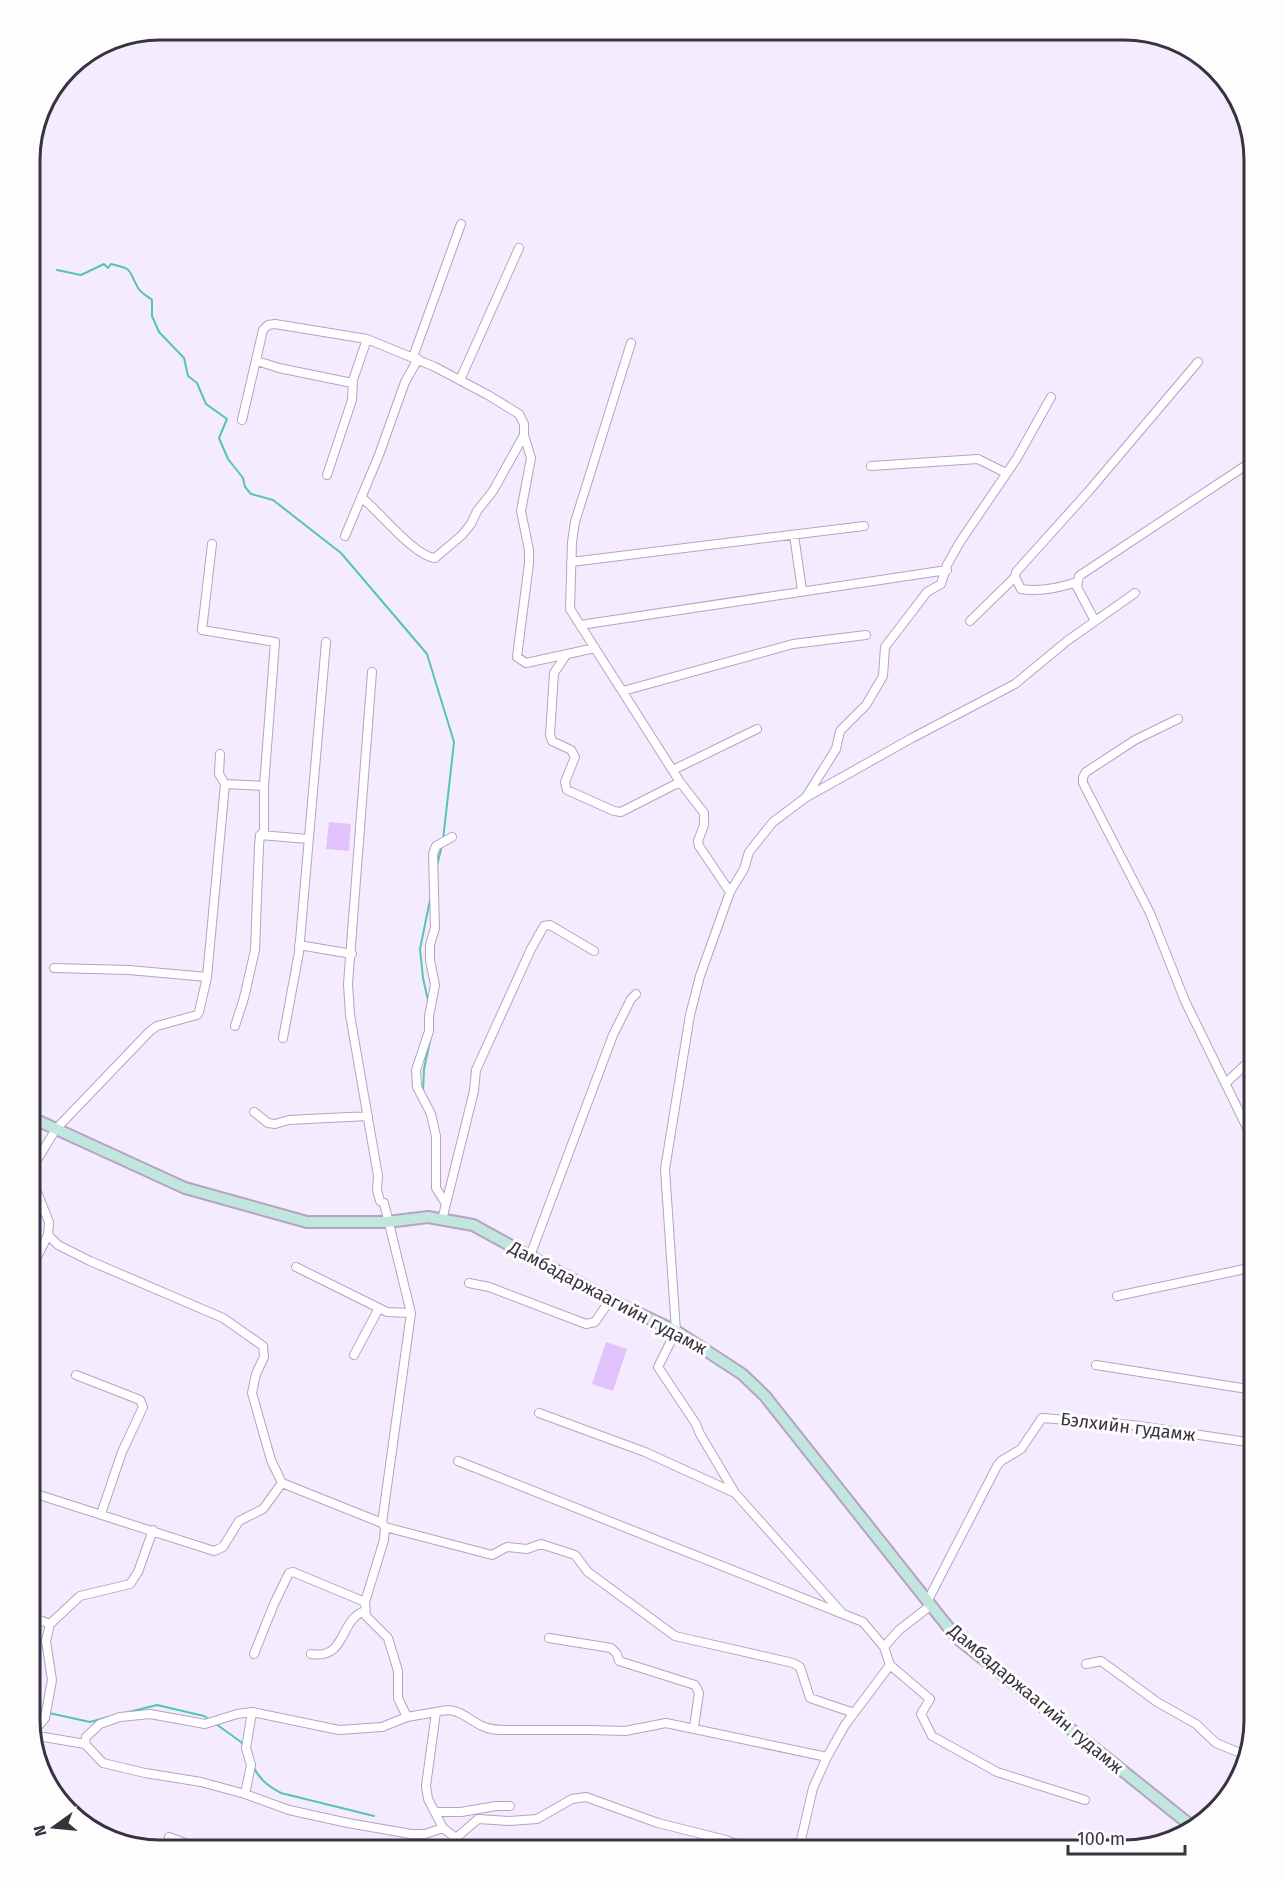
<svg xmlns="http://www.w3.org/2000/svg" width="1284" height="1881" font-family="'Fira Sans',sans-serif">
	<rect width="100%" height="100%" fill="#f5ebff"/>
	<!-- green -->
	<path fill="#e1c2fc" d="M329,822l22,2 -2,27 -23,-2z
		M606,1342l21,7 -14,42 -21,-7z"/>
	<g fill="none" stroke-linecap="round" stroke-linejoin="round">
		<!-- stream -->
		<path stroke="#55c6ad" stroke-width="2" d="M57,270l24,5 23,-11 4,4 3,-4c22,5 17,5 26,22 2,6 10,10 15,14v16l7,16 25,26 4,18 9,7 9,21 21,15 -8,19 9,21 15,19 2,9 6,7 22,6 68,53 86,101 27,88 -11,98
			M437,866l5,-21
			M429,1005l-6,-27 -3,-29 11,-54
			M423,1093l1,-24 9,-42 -1,-5
			M30,1707l2,-1 12,4
			M49,1713l41,9 18,-5
			M125,1713l32,-8 47,11 5,3
			M216,1724l25,18 3,5
			M253,1766c6,13 15,20 28,27l93,23"/>
		<defs>
			<path id="street" d="M631,343l-56,179 -3,20 -2,67 110,173 24,31v12l-6,16 1,5 31,46
				M413,357l48,-133
				M257,361l22,7 73,15
				M460,380l59,-132
				M242,420l21,-90 5,-5 7,-1 92,15 68,28 53,28 31,19 5,10v11l7,23 -10,53 8,39v13l-12,94 9,6 69,-15
				M871,466l107,-7 28,14
				M327,475l25,-75 1,-20 14,-41
				M361,497c19,15 53,59 74,61l27,-23 9,-11 6,-13 16,-20 31,-56
				M794,535l8,55
				M345,536l34,-81 26,-73 13,-23
				M212,544l-10,86 73,12 -11,144v46l-4,3 -1,11 -4,104 -11,48 -9,28
				M571,562l293,-36
				M1077,582c-18,6 -37,10 -56,7l-6,-12 1,-5 72,-80 110,-130
				M970,621l45,-44
				M1095,621l-18,-34 2,-11 175,-116
				M580,625l367,-55
				M566,655l-12,18 -4,62 2,6 19,9 4,7 -10,25 2,8 47,21 7,1 59,-30
				M372,672l-24,312 2,31 28,161 -1,14 3,11 4,2 27,110 -29,210
				M623,691l170,-47 73,-9
				M1178,719l-43,21 -49,32 -3,5v6l67,130 35,88 69,141
				M220,754l-1,20 6,10 39,2
				M673,770l84,-41
				M806,797l30,-48 4,-18 26,-26 17,-29 2,-29 42,-55 14,-8 6,-19 13,-23 57,-84 34,-61
				M260,835l48,4
				M299,945l53,9
				M54,968l75,2 78,7
				M283,1038l16,-86 27,-310
				M1226,1083l18,-17 10,-6
				M254,1112l14,11 7,1 14,-4 79,-4
				M446,1204l-10,-16v-52l-5,-22 -14,-27 -1,-17 13,-39v-15l6,-31 -5,-25v-15l5,-17 -2,-74 3,-8 16,-9
				M442,1220l32,-129 2,-21 55,-121 13,-23 6,-1 44,26
				M48,1235l10,10 32,16 133,57 40,28 1,11 -8,17 -4,19 19,67 11,23 100,40 3,4 107,28 15,-8 20,2 14,-5 34,11 13,17 87,64 118,27 7,4 10,31 44,15
				M530,1256l83,-221 18,-36 5,-5
				M296,1267l91,45 24,1
				M30,1271l18,-36 1,-13 -14,-35 -1,-22 22,-36 94,-98 7,-5 40,-11 2,-3 8,-35 18,-193
				M469,1283l20,4 97,37 9,-2 15,-22
				M1117,1296l137,-29
				M354,1355l25,-47
				M1096,1365l158,25
				M76,1375l64,25 3,7 -21,45 -21,62
				M539,1413l106,39 90,41 107,120
				M458,1461l405,161 21,25
				M30,1492l184,59 9,-4 16,-26 24,-12 19,-26
				M735,1493l-35,-59 -4,-10 -38,-57 18,-36 -11,-162 25,-154 10,-39 30,-84 14,-23 5,-17 24,-30 32,-24 107,-60 103,-54 52,-43 68,-48
				M385,1527l-1,13 -19,62 1,14 22,22 10,33v27l9,19 29,-5 -10,74 2,13 15,29 13,10 4,9 -1,4
				M927,1602l70,-136 4,-5 20,-12 21,-31 90,7 122,18
				M30,1614l4,4 16,6 30,-28 50,-12 8,-12 15,-42
				M549,1638l62,10 6,6 2,7 76,24 4,8 -5,34
				M254,1654l20,-50 15,-31 4,-1 72,30
				M311,1654c36,6 28,-35 54,-43
				M1086,1664l15,-3 56,41 39,22 20,19 29,12
				M890,1665l40,34 -9,15 11,22 65,36 88,28
				M436,1712c22,-6 28,5 46,14 8,4 16,4 25,4h83l35,1 41,-8 161,34 18,-32 45,-60 -6,-18 15,-17 31,-24
				M32,1729h4l9,-11 7,-38 -6,-39 4,-17
				M36,1729l2,7 47,8 18,19 42,10 56,9 44,12 44,16 59,13 63,11h14l18,-6
				M85,1744l1,-7 14,-13 20,-7 30,-3 55,10 32,-10 15,-2 87,18 43,-3 25,-10
				M245,1794l6,-29 -5,-17 6,-36
				M435,1812h26l35,-6h14
				M169,1837l16,6 7,8
				M456,1838l22,-19 31,2 28,-2 35,-20 14,-2 72,26 68,17 29,11
				M785,1851l16,-11 12,-52 14,-31"/>
			<path id="secondary" d="M30,1117l155,71 122,34h80l41,-5 45,8 137,75 66,31 66,43 23,22 191,241 238,191"/>
		</defs>
		<!-- street casing -->
		<use href="#street" stroke="#b4a3c3" stroke-width="10"/>
		<!-- secondary casing -->
		<use href="#secondary" stroke="#b4a3c3" stroke-width="14"/>
		<!-- street -->
		<use href="#street" stroke="#fff" stroke-width="8"/>
		<!-- secondary -->
		<use href="#secondary" stroke="#c0e6de" stroke-width="10"/>
	</g>
	<g text-anchor="middle" stroke-width="6" stroke-linejoin="round" paint-order="stroke">
		<!-- street labels -->
		<g font-size="18" fill="#39323f" stroke="#fdfdfd">
			<text transform="translate(608 1298) rotate(28)" y="6">Дамбадаржаагийн гудамж</text>
			<text transform="translate(1128 1427) rotate(7)" y="6">Бэлхийн гудамж</text>
			<text transform="translate(1036 1699) rotate(40)" y="6">Дамбадаржаагийн гудамж</text>
		</g>
	</g>
	<!-- crop -->
	<path d="M0 0H1284V1881H0ZM160 40H1124A120 120 0 0 1 1244 160V1720A120 120 0 0 1 1124 1840H160A120 120 0 0 1 40 1720V160A120 120 0 0 1 160 40Z" fill="#fdfdfd" fill-rule="evenodd"/>
	<path fill="none" stroke="#39323f" stroke-width="3" d="M160 40H1124A120 120 0 0 1 1244 160V1720A120 120 0 0 1 1124 1840H160A120 120 0 0 1 40 1720V160A120 120 0 0 1 160 40Z"/>
	<!-- north arrow -->
	<g transform="translate(54 1827) rotate(255)" stroke="#fdfdfd" stroke-width="4.5" paint-order="stroke">
	<path d="M0-4.5L10 22L0 15L-10 22Z" fill="#39323f"/>
	<text y="-9" font-size="16" font-weight="bold" text-anchor="middle" fill="#39323f">N</text>
	</g>
	<!-- scale -->
	<path d="M1068 1845v9h117v-9" fill="none" stroke="#39323f" stroke-width="3"/>
	<text x="1077" y="1845" font-size="18" fill="#39323f" stroke="#fdfdfd" stroke-width="4.5" paint-order="stroke">100 m</text>
</svg>
